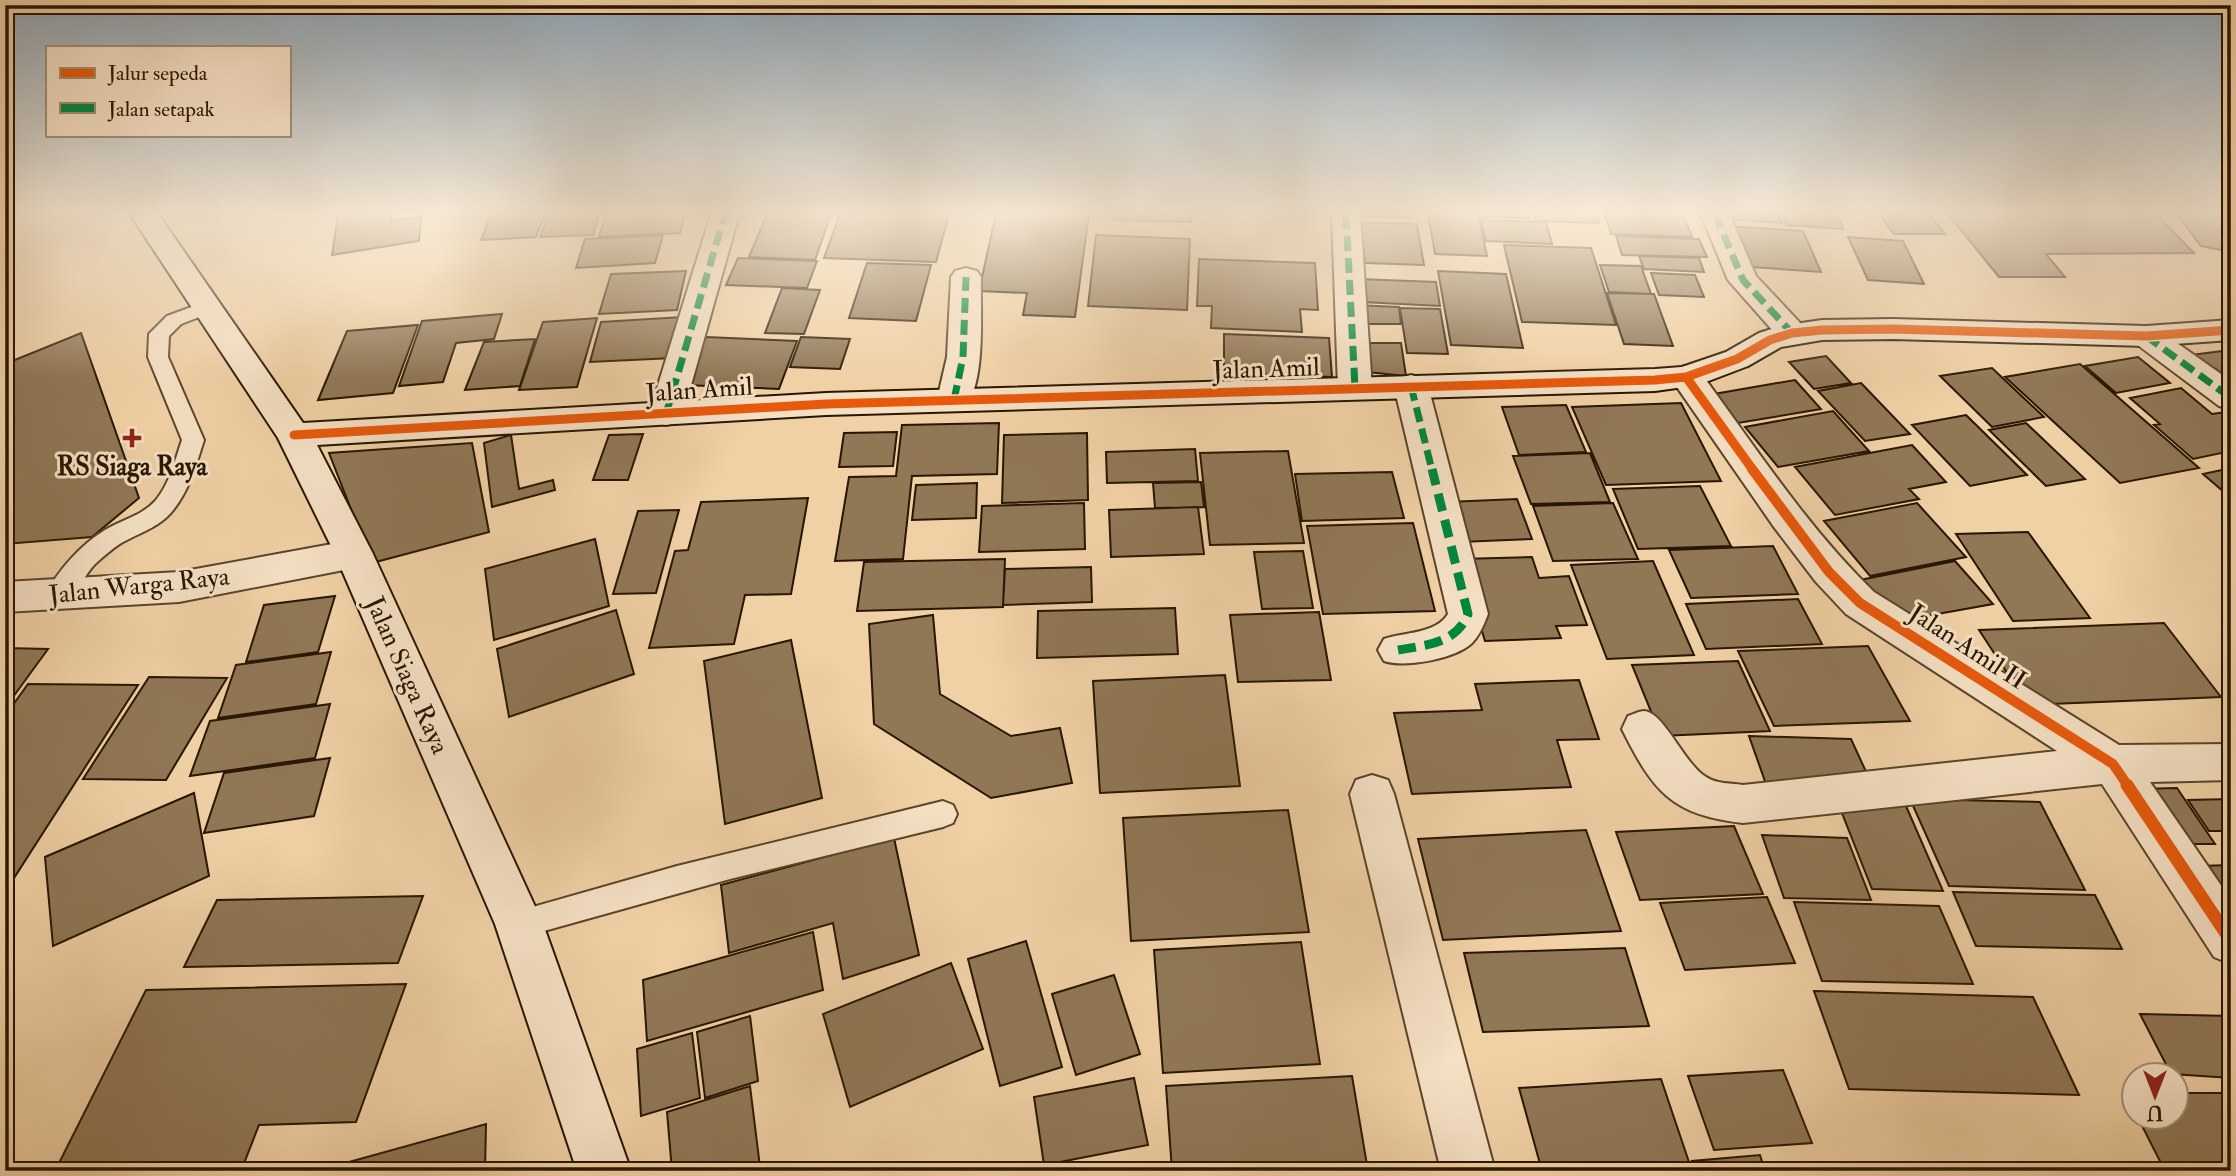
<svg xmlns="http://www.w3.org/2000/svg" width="2236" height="1176" font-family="'IM FELL Double Pica',serif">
	<rect width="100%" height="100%" fill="#f0d0a5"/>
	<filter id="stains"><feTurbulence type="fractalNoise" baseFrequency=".00286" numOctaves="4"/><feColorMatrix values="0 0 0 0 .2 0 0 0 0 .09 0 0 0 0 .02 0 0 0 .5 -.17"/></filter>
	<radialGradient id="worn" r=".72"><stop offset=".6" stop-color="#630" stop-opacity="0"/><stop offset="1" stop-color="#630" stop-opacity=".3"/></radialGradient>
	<!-- building -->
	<path fill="#907756" stroke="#281601" stroke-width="2" d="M338,214h54l-1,7 30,-4 -2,24 -87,14z
		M491,214h54l-9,23 -55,3z
		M549,214h50l-6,21 -53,2z
		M606,214h79l-5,19 -81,4z
		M767,214h64l-16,46 -66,-3z
		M840,214h109l-13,48 -112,-4z
		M996,214h93l-14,103 -52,-2 4,-22 -48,-2z
		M1115,214h76v8l-77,-2z
		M1354,214h58l1,4 -59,-2z
		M1428,214h50l9,42 -52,-2z
		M1479,214h49l1,4 -49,-1z
		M1534,214h62l3,9 -63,-2z
		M1605,214h78l9,23 -81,-3z
		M1722,214h56l4,9 -58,-4z
		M1782,214h55l6,15 -57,-4z
		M1879,214h50l16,20h-51z
		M1948,214h208l38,39 -148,1 19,23h-66z
		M2177,214h54v38l-30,-6z
		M1481,220l65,2 6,22 -66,-3z
		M1360,222l57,2 7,41 -59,-2z
		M1725,226l78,5 18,41 -83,-6z
		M663,235l-8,28 -79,5 9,-29z
		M1096,235l94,4 -3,71 -99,-4z
		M1616,236l83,3 8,18 -85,-2z
		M1848,237l55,4 21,43 -56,-4z
		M1504,245l87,3 25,77 -94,-3z
		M1639,256l60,2 5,14 -60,-3z
		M738,258l79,3 -10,27 -81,-3z
		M1199,259l116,4 3,47 -18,-1 2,23 -91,-4 1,-22h-15z
		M867,263l64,2 -15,56 -67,-3z
		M1600,265l41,1 10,28 -42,-2z
		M686,271l-9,39 -78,4 12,-40z
		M1438,271l68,3 17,74 -72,-3z
		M1651,273l44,2 9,22 -45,-2z
		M1358,279l78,3 4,24 -78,-4z
		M782,288l38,2 -16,44 -39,-1z
		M1607,293l47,1 19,52 -49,-2z
		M1354,305l45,2 2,17h-44z
		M1400,308l40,1 8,45 -41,-1z
		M502,314l-8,25 -38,4 -13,39 -44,4 23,-65z
		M682,317l-9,41 -83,4 11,-40z
		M597,318l-20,69 -58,3 24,-68z
		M418,325l-25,68 -75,7 29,-69z
		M81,333l58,165 -47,39 -87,7v-180z
		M1224,334l105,4 3,39 -108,-4z
		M706,337l91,4 -18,48 -94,-4z
		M801,337l49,2 -10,30 -50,-2z
		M535,339l-15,47 -55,4 19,-48z
		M1359,343h42l5,33 -48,-5z
		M2231,350v29l-20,2 -28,-25z
		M1826,356l25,27 -37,6 -25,-27z
		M2138,357l32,26 -54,10 -31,-27z
		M2080,364l119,104 -79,15 -115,-106z
		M1992,368l52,49 -52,10 -52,-51z
		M1795,380l26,29 -83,14 -24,-29z
		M1861,383l49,51 -45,7 -47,-50z
		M2181,388l31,26 14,-2 5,5v34l-38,8 -39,-34 6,-1 -30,-26z
		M1681,403l40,78 -115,4 -34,-78z
		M1566,405l20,47 -67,3 -17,-48z
		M1833,411l36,40 -91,16 -33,-40z
		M1966,415l61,60 -57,11 -58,-61z
		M999,423l-2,51 -85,2 -9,83 -68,2 14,-84 47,-1 6,-51z
		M2026,423l59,56 -39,7 -57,-56z
		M897,432l-4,34 -54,1 5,-34z
		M1087,433l1,67 -86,3 2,-68z
		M643,434l-15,46h-35l16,-45z
		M511,435l8,54 34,-9 2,10 -63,17 -8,-64z
		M472,443l17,89 -117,31 -43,-110z
		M1912,445l34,37 -37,7 10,10 -84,16 -40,-48z
		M1195,449l3,32 -91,2 -1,-31z
		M1288,451l16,92 -94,2 -10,-92z
		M1590,453l20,49 -79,2 -18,-48z
		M2231,468v30l-28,-24z
		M1392,472l12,46 -102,3 -7,-47z
		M1201,482l3,25 -49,1 -2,-25z
		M977,483l-1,35 -64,2 4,-35z
		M1700,486l31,60 -93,3 -25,-60z
		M808,498l-17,96 -46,1 -11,49 -85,4 26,-97 13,-1 13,-48z
		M1517,499l15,40 -72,3 -12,-40z
		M1084,503l1,46 -106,3 3,-46z
		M1613,503l25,56 -85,2 -20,-55z
		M1917,503l49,54 -96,19 -46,-55z
		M1198,507l6,47 -93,3 -2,-47z
		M679,510l-23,83 -43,1 25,-83z
		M1413,523l22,88 -112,3 -16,-88z
		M2028,532l62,86 -77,3 -57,-87z
		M595,539l14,67 -115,34 -9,-71z
		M1773,546l25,48 -107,4 -22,-48z
		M1303,551l10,57 -51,1 -8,-57z
		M1532,557l7,21 30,-2 18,49 -31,1 5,12 -76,3 -25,-82z
		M1005,559l-2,48 -146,4 7,-49z
		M1653,561l41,94 -87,4 -36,-94z
		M1955,561l38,43 -100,18 -38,-41z
		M1091,567l1,35 -89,3 2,-36z
		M335,596l-17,56 -72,10 18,-57z
		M1798,599l24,45 -116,5 -20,-45z
		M1175,608l3,46 -141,4 1,-47z
		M616,610l18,64 -125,43 -12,-68z
		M1319,612l12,68 -93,2 -8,-67z
		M933,615l7,79 71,42 49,-8 12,55 -81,15 -117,-74 -5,-100z
		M2164,623l57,74 -193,8 -49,-75z
		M791,640l31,158 -97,26 -21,-163z
		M1868,646l42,75 -136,5 -36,-75z
		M5,648l43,1 -43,59z
		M331,652l-15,52 -98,14 18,-53z
		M1738,661l32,70 -109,5 -29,-71z
		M1225,675l15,111 -140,7 -7,-112z
		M149,677l78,1 -61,102 -83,-1z
		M1579,680l20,59 -42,1 14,47 -159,7 -18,-81 88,-3 -7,-26z
		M28,684l110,1 -133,207v-176z
		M330,704l-15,54 -125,18 20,-55z
		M1749,736l102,3 23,50 -107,-2z
		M330,758l-16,58 -110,17 20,-60z
		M2177,788l38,56h-39l-37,-55z
		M194,793l15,83 -156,70 -8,-89z
		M1836,798l67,1 40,92 -71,-2z
		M1910,799l130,3 45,88 -136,-4z
		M2231,799v32h-22l-21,-31z
		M1288,810l21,122 -178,9 -8,-123z
		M1734,826l29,68 -123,6 -24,-68z
		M1586,830l35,101 -178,9 -25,-101z
		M1762,835l85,3 24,62 -87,-2z
		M894,838l25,117 -76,24 -10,-56 -104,30 -8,-68z
		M2231,865v46l-31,-45z
		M1953,892l142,3 27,54 -146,-3z
		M423,896l-25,67 -214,4 33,-67z
		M1767,897l28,66 -110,7 -25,-67z
		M1794,902l145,4 34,78 -151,-3z
		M813,932l10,58 -176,51 -4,-61z
		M1026,941l36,126 -62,19 -32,-127z
		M1301,942l19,122 -157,9 -9,-123z
		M1625,948l24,78 -166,6 -19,-79z
		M951,963l32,86 -133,58 -27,-93z
		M1114,975l26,79 -64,21 -24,-81z
		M406,984l-50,138 -97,3 -18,46h-186l91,-181z
		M1814,991l219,6 46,98 -230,-6z
		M2140,1014l91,2v62l-60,-4z
		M750,1016l8,65 -53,17 -8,-66z
		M692,1033l8,65 -59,18 -4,-67z
		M1783,1070l29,73 -98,7 -26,-74z
		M1352,1076l16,95h-196l-6,-85z
		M1134,1078l14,67 -104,20 -10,-68z
		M1661,1079l31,92h-150l-23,-83z
		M750,1086l10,81 -10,4h-78l-5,-59z
		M2176,1093h55v78h-66l-28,-55h39z
		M486,1124l-1,47h-168l32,-9z
		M1760,1155l5,16h-70l-3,-10z"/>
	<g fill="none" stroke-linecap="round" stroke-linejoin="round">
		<defs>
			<path id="lane" d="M208,301l7,2 3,4 -3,4 -34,13 -12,12 -1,21 36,83c-8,25 -14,48 -30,69 -13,17 -30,22 -49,32 -10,5 -21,15 -30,23 -14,14 -22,44 -46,37l-3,-7c13,-25 35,-49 59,-64 18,-11 37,-14 51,-30 14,-17 19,-40 26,-60l-34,-83 1,-23 18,-18z
				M943,801l10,4 4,9 -4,9 -10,4 -213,52 -211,59 -11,-4 -4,-10 4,-10 169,-48z"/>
			<path id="street" d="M711,214h28l-56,200 -5,8 -12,3 -12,-3 -5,-8z
				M1332,214h28l12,174 -5,8 -12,3 -12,-3 -5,-8z
				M1701,214h28l27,62 47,50 5,7 -5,7 -11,3 -11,-3 -53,-60z
				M966,268l11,3 4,6c-1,37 5,99 -15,131l-12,3 -12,-3 -5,-8 10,-43 4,-80 4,-6z
				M2146,326l11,3 74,52v28l-12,-3 -84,-63 -5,-7 5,-7z
				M1686,366l12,3c56,76 108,157 176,223l245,153 112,-1v36l-81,2 81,118v64l-17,-7 -112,-173 -359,39c-72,-8 -90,-32 -121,-94l6,-13c4,-1 11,-5 16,-5 20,1 40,53 62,66 10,7 25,6 37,8l314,-34 -211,-137 -30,-32 -42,-55 -104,-150 4,-8z
				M1411,375l12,3 5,8 60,228c-4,10 -8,21 -16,29 -17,16 -67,25 -88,18l-6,-11 6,-11c20,-7 52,-5 64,-25l-54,-228 5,-8z
				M354,540l13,4 6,10 -6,10 -13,4 -175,34 -174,10v-30l174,-10z
				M1372,775l16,5 6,14 101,377h-54l-91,-377 6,-14z"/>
			<path id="secondary" d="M130,214h28l145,209 523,-30 829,-24 27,-2 44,-15 33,-19 22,-7 41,-6 71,-1 253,7 85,-6v20l-85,6 -253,-7 -71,1 -41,7 -33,19 -50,19 -43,6 -829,24 -509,30 56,109 170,370 88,247h-54l-82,-247 -160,-370 -57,-116z"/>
		</defs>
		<!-- lane casing -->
		<use href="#lane" stroke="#5a442a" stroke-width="4"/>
		<!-- street casing -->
		<use href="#street" stroke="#5a442a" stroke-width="4"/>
		<!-- secondary casing -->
		<use href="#secondary" stroke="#281601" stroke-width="4"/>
		<!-- lane -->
		<use href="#lane" fill="#f5e0c4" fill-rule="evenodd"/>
		<!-- street -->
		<use href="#street" fill="#f5e0c4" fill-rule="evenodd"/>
		<!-- secondary -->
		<use href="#secondary" fill="#f5e0c4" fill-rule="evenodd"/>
		<!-- quiet-far1 -->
		<path stroke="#00873e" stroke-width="7" stroke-dasharray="15 7" stroke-linecap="butt" d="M1346,214l9,174
			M1715,214l28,66 49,53
			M2146,336l85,62
			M1411,386l21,84
			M954,400l9,-43 3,-80
			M666,414l59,-200"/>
		<!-- quiet -->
		<path stroke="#00873e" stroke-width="9" stroke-dasharray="18 9" stroke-linecap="butt" d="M1398,650c28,-5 58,-6 70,-36l-36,-145"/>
		<defs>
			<path id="cycleway-far2" d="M1686,377l67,93
				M294,435l532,-31 829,-24 31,-3 51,-18 33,-19 22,-7 30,-3 71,-1 253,7 85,-6"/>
			<path id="cycleway-far1" d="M1752,469l77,103 31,31 253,161 15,22"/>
			<path id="cycleway" d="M2127,785l104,156"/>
		</defs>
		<!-- cycleway-far2 casing -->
		<use href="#cycleway-far2" stroke="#f5e0c4" stroke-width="12"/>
		<!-- cycleway-far1 casing -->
		<use href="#cycleway-far1" stroke="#f5e0c4" stroke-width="15"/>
		<!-- cycleway casing -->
		<use href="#cycleway" stroke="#f5e0c4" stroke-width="18"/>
		<!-- cycleway-far2 -->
		<use href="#cycleway-far2" stroke="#e8590c" stroke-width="9"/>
		<!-- cycleway-far1 -->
		<use href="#cycleway-far1" stroke="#e8590c" stroke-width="10"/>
		<!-- cycleway -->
		<use href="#cycleway" stroke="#e8590c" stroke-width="13"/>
	</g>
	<!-- sky -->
	<linearGradient id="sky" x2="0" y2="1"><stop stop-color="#90a6b7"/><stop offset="0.56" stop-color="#f8ead6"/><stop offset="1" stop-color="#f8ead6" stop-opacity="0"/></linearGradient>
	<rect width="2236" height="379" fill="url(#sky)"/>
	<!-- markers -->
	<path fill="#8f2418" stroke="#f5e0c4" stroke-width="2.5" d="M128.5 427.5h7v7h7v7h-7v7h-7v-7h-7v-7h7z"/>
	<g text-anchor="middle" stroke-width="6" stroke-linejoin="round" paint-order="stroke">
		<!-- street labels -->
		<g font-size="26" fill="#281601" stroke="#f5e0c4">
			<text transform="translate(1266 368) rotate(-2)" y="9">Jalan Amil</text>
			<text transform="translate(699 389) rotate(-4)" y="9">Jalan Amil</text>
			<text transform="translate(139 585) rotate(-6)" y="9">Jalan Warga Raya</text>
			<text transform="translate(1968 646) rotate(33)" y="9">Jalan Amil II</text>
			<text transform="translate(408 675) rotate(66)" y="9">Jalan Siaga Raya</text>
		</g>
		<!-- poi labels -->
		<g font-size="26" font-weight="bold" fill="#281601" stroke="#f5e0c4">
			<text x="132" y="475">RS Siaga Raya</text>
		</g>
	</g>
	<!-- margin -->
	<rect width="2236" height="1176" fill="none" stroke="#f0d0a5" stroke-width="28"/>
	<rect x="7" y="7" width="2222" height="1162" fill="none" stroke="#281601" stroke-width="3.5"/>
	<rect x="14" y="14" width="2208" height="1148" fill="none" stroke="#281601" stroke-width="2"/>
	<!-- legend -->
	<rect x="46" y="46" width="245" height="91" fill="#f5e0c4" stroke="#a38f76" stroke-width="2"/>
	<rect x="60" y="68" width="35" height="10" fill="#e8590c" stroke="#a38f76" stroke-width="2"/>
	<text x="108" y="80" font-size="21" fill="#281601">Jalur sepeda</text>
	<rect x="60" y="103" width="35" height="10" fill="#00873e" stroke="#a38f76" stroke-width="2"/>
	<text x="108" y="116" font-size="21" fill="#281601">Jalan setapak</text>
	<!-- north arrow -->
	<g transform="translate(2155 1096) rotate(180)"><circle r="33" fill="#f5e0c4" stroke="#a38f76" stroke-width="2"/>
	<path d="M0-5L12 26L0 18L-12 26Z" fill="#8f2418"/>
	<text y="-10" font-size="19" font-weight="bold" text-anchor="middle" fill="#281601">U</text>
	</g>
	<rect width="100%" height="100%" filter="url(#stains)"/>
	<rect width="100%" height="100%" fill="url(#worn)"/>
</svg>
